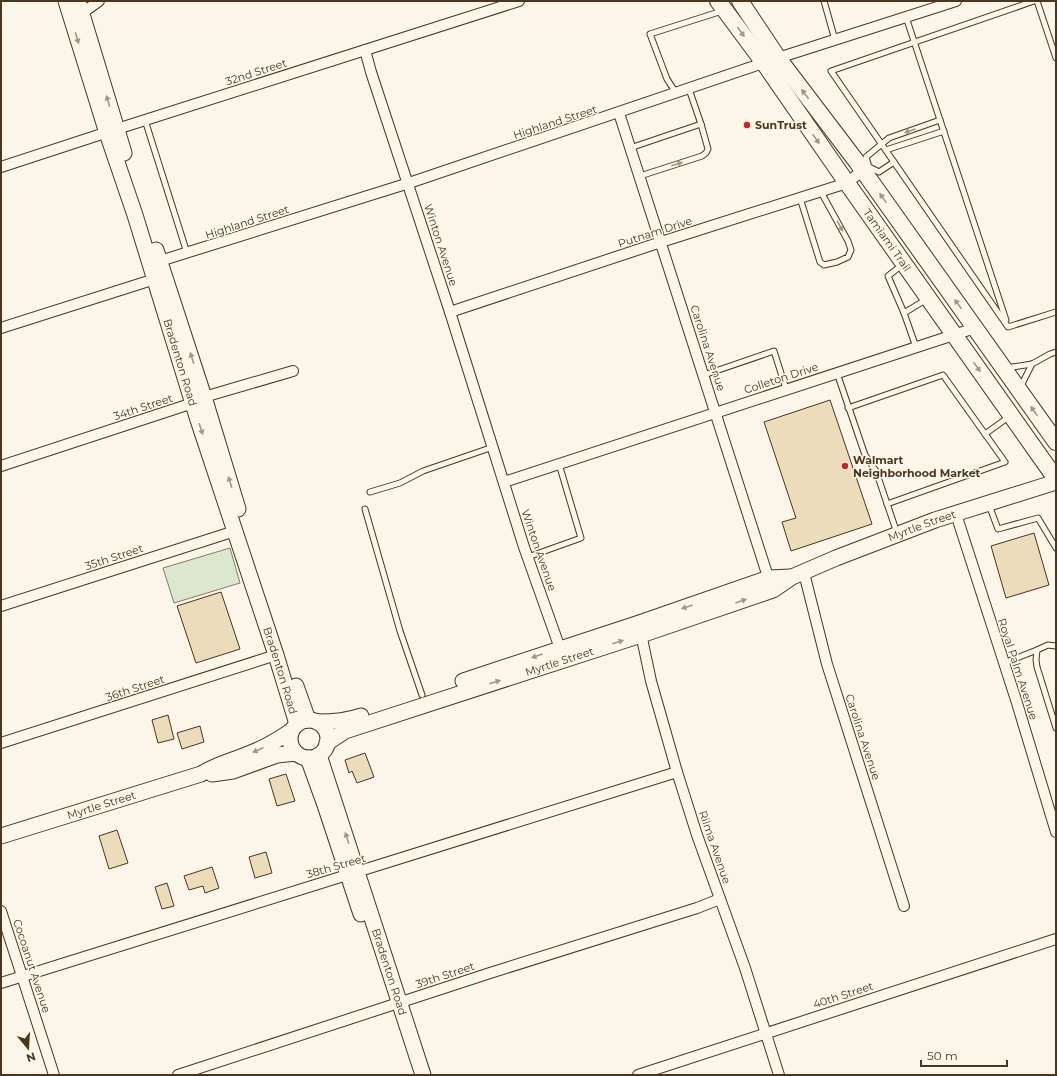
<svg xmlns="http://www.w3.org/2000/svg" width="1057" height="1076" font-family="Montserrat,sans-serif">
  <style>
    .green { fill: #dce7d0; stroke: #887966 }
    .building { fill: #ecdcbc; stroke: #4a3520 }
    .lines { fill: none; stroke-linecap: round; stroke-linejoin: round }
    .lane-casing { stroke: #4a3520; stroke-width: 7 }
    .street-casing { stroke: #4a3520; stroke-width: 12 }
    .secondary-casing { stroke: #4a3520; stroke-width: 17 }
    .primary-casing { stroke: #4a3520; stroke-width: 18 }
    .lane { stroke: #fbf6e9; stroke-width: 5 }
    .street { stroke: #fbf6e9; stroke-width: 10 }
    .secondary { stroke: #fbf6e9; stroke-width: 15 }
    .primary { stroke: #fbf6e9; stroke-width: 16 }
    .oneway { fill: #a29684 }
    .poi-dot { fill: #c62828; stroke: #fbf6e9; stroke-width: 1.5 }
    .labels { text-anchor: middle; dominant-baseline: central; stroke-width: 3; stroke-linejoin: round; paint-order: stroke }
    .street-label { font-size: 11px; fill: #4a3520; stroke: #fbf6e9 }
    .poi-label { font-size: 11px; font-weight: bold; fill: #4a3520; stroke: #fbf6e9; text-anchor: start }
  </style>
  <rect width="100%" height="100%" fill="#fbf6e9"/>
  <polygon class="green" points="230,548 240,583 174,603 163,568"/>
  <g class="building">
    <polygon points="830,400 872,524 791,551 782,522 796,518 764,422"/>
    <polygon points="1034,533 1049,585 1006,598 991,546"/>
    <polygon points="221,592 240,649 196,663 177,606"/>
    <polygon points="168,715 174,739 158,743 152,720"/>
    <polygon points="200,726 204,742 182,749 177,733"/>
    <polygon points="365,753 374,777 357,783 352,771 349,773 345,760"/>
    <polygon points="286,774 295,801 277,806 269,779"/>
    <polygon points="117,830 128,863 109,869 99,836"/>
    <polygon points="266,852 272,873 255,878 249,857"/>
    <polygon points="212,867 219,888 205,893 203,886 189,890 184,876"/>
    <polygon points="167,883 174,906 162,909 155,887"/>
  </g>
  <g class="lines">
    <g class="lane-casing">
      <g id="lane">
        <polyline points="824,1 835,40"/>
        <polyline points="1034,1 831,71 1008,327 1056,312"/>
        <polyline points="1037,1 1056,58"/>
        <polyline points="906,17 1006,320"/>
        <polyline points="689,89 701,124"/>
        <polyline points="676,93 667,79 650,34 722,11"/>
        <polyline points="145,120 187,253"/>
        <polyline points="630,148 701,124 708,149 706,153 702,156 640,176"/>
        <polyline points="886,150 944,131"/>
        <polyline points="894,162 879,172 869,167 866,157 889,138 940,120"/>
        <polyline points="800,198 820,262 824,265 837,262 848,257 851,250 848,241 821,192"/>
        <polyline points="902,265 888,276 904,313 927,299"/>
        <polyline points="904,313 916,347"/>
        <polyline points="1006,368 1032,364 1050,354 1056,352"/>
        <polyline points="837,373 865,455 876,471 897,533"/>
        <polyline points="704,375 774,351 786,389"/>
        <polyline points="1020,388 1032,364"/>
        <polyline points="848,408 943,375 1005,462 887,504"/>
        <polyline points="985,434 1010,416"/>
        <polyline points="370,492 400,483 423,471 493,447"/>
        <polyline points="989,505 998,529 1038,518 1056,548"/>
        <polyline points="365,509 400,631 422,695"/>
        <polyline points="528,557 581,538 559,464"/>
        <polyline points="1056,646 1048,645 1037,650 1036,660 1037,667 1056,728"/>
        <polyline points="1004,663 1037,650"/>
      </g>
    </g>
    <g class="street-casing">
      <g id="street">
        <polyline points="78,16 99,1"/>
        <polyline points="365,50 371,72 450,312 524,547 562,654"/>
        <polyline points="619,113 770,583"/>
        <polyline points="1,167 117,129 519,1"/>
        <polyline points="160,261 409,183 778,58 956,1"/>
        <polyline points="450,312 661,242 847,183 863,170"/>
        <polyline points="1,328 155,279"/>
        <polyline points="1,466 193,403 204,397 293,371"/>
        <polyline points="504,482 975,328"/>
        <polyline points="956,514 1017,703 1056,832"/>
        <polyline points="804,573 827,664 904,906"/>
        <polyline points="1,606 235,531"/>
        <polyline points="640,629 651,681 677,772 697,835 745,968 779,1075"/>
        <polyline points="1,743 276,655"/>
        <polyline points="1,911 54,1075"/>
        <polyline points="1,983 677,772"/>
        <polyline points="178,1075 490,973 697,908 720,899"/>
        <polyline points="638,1075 1056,939"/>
      </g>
    </g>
    <g class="secondary-casing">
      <g id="secondary">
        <path id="s1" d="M66,1l41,132 28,82 63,205 78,235 21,69"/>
        <polyline points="78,1 124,153"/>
        <polyline points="156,250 204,397 238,509"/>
        <polyline points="463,681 639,623 769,578 791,577"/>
        <polyline points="296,686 308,720"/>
        <circle cx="309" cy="739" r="19"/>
        <path d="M317,722c15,0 30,-1 44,-6"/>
        <path id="s2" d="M327,743l18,-12 296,-96 132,-45 19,-13 44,-19 99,-38 121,-38"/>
        <path id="s3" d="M319,755l104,320"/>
        <polyline points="308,758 325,805 361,914"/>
        <polyline points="212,774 233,771 277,755 296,753"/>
        <path id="s4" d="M1,836l200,-62c16,-10 34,-14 52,-22 14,-5 26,-13 38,-21"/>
      </g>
    </g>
    <g class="primary-casing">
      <g id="primary">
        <path id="s5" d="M718,1l46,62 83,120 209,296"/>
        <polyline points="740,1 778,58 857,162 1056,442"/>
      </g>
    </g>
    <use href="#lane" class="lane"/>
    <use href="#street" class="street"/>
    <use href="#secondary" class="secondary"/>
    <use href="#primary" class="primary"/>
  </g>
  <defs><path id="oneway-solid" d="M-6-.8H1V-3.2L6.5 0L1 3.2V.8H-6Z"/></defs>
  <g class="oneway">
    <use href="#oneway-solid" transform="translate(741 32) rotate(54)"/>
    <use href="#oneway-solid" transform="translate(77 38) rotate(73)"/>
    <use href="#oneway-solid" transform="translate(805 94) rotate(-127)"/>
    <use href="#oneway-solid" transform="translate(108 101) rotate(-107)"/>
    <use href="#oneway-solid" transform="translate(910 131) rotate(161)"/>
    <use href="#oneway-solid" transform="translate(816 139) rotate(55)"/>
    <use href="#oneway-solid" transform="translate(677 164) rotate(-18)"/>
    <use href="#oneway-solid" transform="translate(883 198) rotate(-125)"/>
    <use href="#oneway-solid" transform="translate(840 226) rotate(61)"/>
    <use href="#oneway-solid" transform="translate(958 304) rotate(-125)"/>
    <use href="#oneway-solid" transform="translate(192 358) rotate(-108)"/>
    <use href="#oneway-solid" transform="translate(977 367) rotate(55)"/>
    <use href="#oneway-solid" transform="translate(1034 411) rotate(-125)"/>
    <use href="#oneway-solid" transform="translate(201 429) rotate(72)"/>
    <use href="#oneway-solid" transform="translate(230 482) rotate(-107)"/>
    <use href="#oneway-solid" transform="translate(741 601) rotate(-19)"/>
    <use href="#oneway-solid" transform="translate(687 607) rotate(161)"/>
    <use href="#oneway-solid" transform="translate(618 642) rotate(-18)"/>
    <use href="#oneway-solid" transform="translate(537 656) rotate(161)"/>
    <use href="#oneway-solid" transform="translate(495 682) rotate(-18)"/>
    <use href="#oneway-solid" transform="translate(258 750) rotate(155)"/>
    <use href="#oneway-solid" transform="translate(347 838) rotate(-108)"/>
  </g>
  <g class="poi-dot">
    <circle cx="747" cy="125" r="4"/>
    <circle cx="845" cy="466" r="4"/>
  </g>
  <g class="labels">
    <g class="street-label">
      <text transform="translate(256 72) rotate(-18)">32nd Street</text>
      <text transform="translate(555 122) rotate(-18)">Highland Street</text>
      <text transform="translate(247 222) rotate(-18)">Highland Street</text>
      <text transform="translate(655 232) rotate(-18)">Putnam Drive</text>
      <text stroke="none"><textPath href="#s5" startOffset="293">Tamiami Trail</textPath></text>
      <text transform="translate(441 245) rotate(72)">Winton Avenue</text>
      <text transform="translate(708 348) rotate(72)">Carolina Avenue</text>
      <text stroke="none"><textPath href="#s1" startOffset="379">Bradenton Road</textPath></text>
      <text transform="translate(781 378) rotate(-18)">Colleton Drive</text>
      <text transform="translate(143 407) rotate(-18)">34th Street</text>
      <text stroke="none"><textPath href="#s2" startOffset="635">Myrtle Street</textPath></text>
      <text transform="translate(539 550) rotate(71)">Winton Avenue</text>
      <text transform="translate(114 557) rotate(-18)">35th Street</text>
      <text stroke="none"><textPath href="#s2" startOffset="247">Myrtle Street</textPath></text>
      <text transform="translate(1018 669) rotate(72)">Royal Palm Avenue</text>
      <text stroke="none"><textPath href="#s1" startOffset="703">Bradenton Road</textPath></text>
      <text transform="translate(135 688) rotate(-18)">36th Street</text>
      <text transform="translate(863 737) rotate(72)">Carolina Avenue</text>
      <text stroke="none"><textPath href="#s4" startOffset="105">Myrtle Street</textPath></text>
      <text transform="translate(715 847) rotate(71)">Rilma Avenue</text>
      <text transform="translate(336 866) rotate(-16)">38th Street</text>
      <text transform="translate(32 966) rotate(72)">Cocoanut Avenue</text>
      <text stroke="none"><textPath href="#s3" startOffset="228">Bradenton Road</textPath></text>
      <text transform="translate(445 975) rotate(-18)">39th Street</text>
      <text transform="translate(843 995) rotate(-18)">40th Street</text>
    </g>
    <g class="poi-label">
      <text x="755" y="125">SunTrust</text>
      <text x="853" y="460">Walmart<tspan x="853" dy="13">Neighborhood Market</tspan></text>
    </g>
  </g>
  <rect width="1057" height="1076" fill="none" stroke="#4a3520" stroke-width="4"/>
  <g transform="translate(28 1048) rotate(162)" stroke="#fbf6e9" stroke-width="3" paint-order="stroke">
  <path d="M0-3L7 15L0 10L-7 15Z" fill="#4a3520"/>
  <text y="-6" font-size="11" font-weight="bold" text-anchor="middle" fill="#4a3520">N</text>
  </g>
  <path d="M921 1060v6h86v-6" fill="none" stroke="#4a3520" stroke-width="2"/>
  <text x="927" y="1060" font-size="12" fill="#4a3520" stroke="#fbf6e9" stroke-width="3" paint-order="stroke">50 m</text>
</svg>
